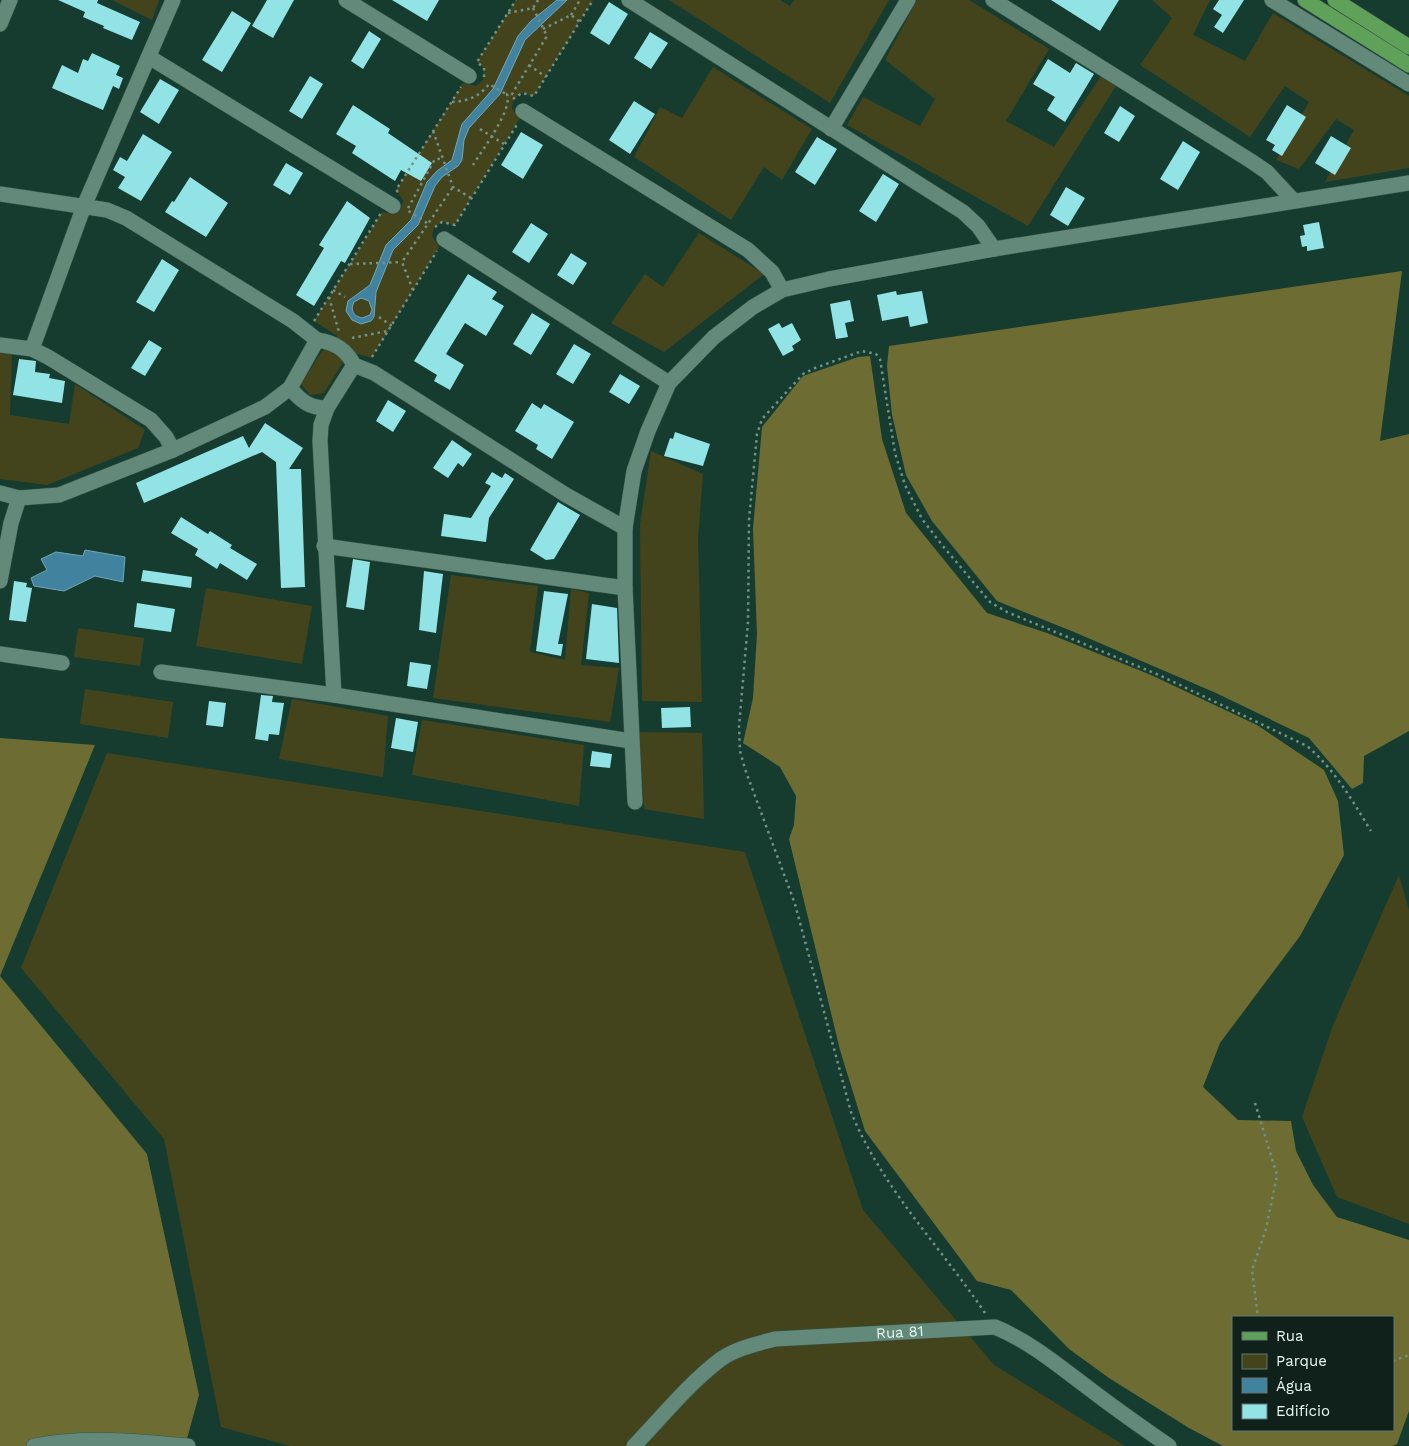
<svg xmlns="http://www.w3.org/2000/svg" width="1409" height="1446" font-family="'Work Sans',sans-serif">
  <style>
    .green { fill: #44441c }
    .forest { fill: #6d6d33; fill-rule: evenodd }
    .water { fill: #41839f; stroke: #72a7b8; fill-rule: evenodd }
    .building { fill: #91e3e6 }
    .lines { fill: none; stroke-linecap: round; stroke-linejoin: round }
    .street-casing { stroke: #3a564d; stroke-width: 16 }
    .primary-casing { stroke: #3a564d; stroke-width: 16 }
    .path { stroke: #739187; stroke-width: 2.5; stroke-dasharray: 2.5 4; stroke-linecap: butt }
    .street { stroke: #62897a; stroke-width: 15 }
    .primary { stroke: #60a15a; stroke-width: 15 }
    .labels { text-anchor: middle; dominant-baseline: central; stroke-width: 5; stroke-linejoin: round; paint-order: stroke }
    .street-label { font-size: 15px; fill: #e5faf2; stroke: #10201a }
  </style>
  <rect width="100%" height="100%" fill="#163c30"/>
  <g class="green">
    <polygon points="112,0 159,0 152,20"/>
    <polygon points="516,0 593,0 534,96 522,93 513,100 512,109 520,118 455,225 442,222 434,227 432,236 439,247 372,358 344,350 336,335 314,321 382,212 395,214 401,209 403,200 396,190 463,83 476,86 483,80 484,68 477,62"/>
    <polygon points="669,0 780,0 790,6 794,0 889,0 830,103"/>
    <polygon points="917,0 969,0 1049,49 1006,121 1054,147 1101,76 1116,86 1028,226 847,125 863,97 920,126 935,99 885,60"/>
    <polygon points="1152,0 1210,0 1193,35 1245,61 1273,13 1409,96 1409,168 1325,182 1354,130 1336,119 1299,169 1276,160 1309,102 1285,86 1250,137 1140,65 1172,18"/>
    <polygon points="713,67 812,129 782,180 764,167 731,220 634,157 660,107 682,118"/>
    <polygon points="699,233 764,274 664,352 611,323 645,274 663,287"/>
    <polygon points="330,349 342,358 343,362 324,393 310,395 301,384 322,351"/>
    <polygon points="0,353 12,354 10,415 69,424 75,384 145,430 138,448 47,485 0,479"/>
    <polygon points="651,451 703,474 698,539 702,702 642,701 640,524"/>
    <polygon points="451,575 538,586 530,652 565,660 571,589 589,593 581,665 619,668 610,722 433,698"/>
    <polygon points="206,588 312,606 302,664 196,646"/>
    <polygon points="78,628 144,638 140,666 74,657"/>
    <polygon points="85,689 173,702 168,738 80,724"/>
    <polygon points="292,699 388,716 383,777 279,759"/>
    <polygon points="422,720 584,745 579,806 412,775"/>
    <polygon points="639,732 702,733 704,819 644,809"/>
    <polygon points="107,753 745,852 863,1210 994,1365 1125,1446 290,1446 221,1427 164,1139 21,968"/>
    <polygon points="1399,875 1409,910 1409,1224 1337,1197 1302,1117 1333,1025"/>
  </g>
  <g class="forest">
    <polygon points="1402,271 1380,441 1409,434 1409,731 1364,756 1363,783 1352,789 1309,738 1216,693 1074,632 997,601 932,521 906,475 892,415 887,366 889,346"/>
    <path d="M870,356l12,83 24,74 81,100 60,20 104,42 106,50 67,45 14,31 6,54 -44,81 -80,107 -17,44 35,33 53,1 5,30 17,34 24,32 72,23v171l-12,33 -5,2h-169l-34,-18 -80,-50 -40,-29 -58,-59 -34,-9 -112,-150 -25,-81 -51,-211 5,-14 2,-29 -16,-29 -37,-24 10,-45 4,-64 -4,-105 9,-102 41,-51 55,-19zM1233,1317h160v113h-160z"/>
    <polygon points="0,738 95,745 0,976 147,1154 199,1395 185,1446 0,1446"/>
  </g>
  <g class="water">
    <path d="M557,0h10l-42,40 -25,54 -31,34 -5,12 -2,20 -4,6 -16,11 -7,9 -17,39 -25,25 -17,42 -2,25 -3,4 -10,3 -9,-4 -6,-9 2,-10 22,-16 16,-40 25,-25 16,-38 10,-11 15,-11 10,-36 31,-35 25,-53 13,-15zM361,298l8,3 3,9 -2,5 -8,3c-9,-2 -12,-8 -8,-16z"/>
    <polygon points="85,550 125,557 123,582 95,576 64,591 34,586 31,578 47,570 41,559 56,552 83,556"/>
  </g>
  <g class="building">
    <polygon points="58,0 98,0 97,3 140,22 132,40 103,28 104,26 83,17 85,12"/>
    <polygon points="267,0 294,0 273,38 252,26"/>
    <polygon points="392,0 439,0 427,21"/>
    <polygon points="1051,0 1119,0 1100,31"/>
    <polygon points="1219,0 1244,0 1223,33 1214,27 1222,15 1213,9"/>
    <polygon points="609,2 628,14 609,45 590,33"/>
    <polygon points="232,11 251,23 222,72 202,60"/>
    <polygon points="369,31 381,39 363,69 351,61"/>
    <polygon points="650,32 668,43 651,69 634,58"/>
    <polygon points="92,53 120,66 116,75 123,78 119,89 113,86 103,110 52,88 62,65 78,73 83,59 88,61"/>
    <polygon points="1048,59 1070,73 1076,63 1094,74 1065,122 1047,110 1055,97 1033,84"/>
    <polygon points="310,76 323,84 302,119 289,111"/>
    <polygon points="160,79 179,90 159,124 140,112"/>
    <polygon points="634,101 655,114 630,154 609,140"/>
    <polygon points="353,105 390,129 388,133 432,163 421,181 401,170 395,181 352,153 356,146 336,134"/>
    <polygon points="1287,105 1306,117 1282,156 1272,150 1275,145 1266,140"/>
    <polygon points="1120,106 1135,116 1119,142 1104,133"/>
    <polygon points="521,132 543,145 523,179 501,165"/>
    <polygon points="143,134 172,152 141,201 118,188 125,177 113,170 120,157 127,161"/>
    <polygon points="1331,136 1351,148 1335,175 1315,163"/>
    <polygon points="817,137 837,149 815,185 795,172"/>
    <polygon points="1183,141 1200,152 1178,190 1160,179"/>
    <polygon points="286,163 303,173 290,195 273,185"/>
    <polygon points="883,174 899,184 876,222 859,211"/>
    <polygon points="190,177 228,203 206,237 165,212 172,201 174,202"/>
    <polygon points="1066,187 1085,198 1068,226 1050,215"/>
    <polygon points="347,201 370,218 345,263 341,261 314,306 296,295 324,248 319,245"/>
    <polygon points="1319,222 1324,248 1307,251 1307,246 1302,247 1300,236 1305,235 1303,225"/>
    <polygon points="531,223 548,234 529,263 512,252"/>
    <polygon points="571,253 587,263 573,285 557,275"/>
    <polygon points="162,259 179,270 154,312 136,302"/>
    <polygon points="468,274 497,292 492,299 504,306 486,336 465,323 446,354 464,365 450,390 434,381 437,375 414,361"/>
    <polygon points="896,291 897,295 922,291 928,323 910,327 908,316 882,321 877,295"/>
    <polygon points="850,300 854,321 845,323 848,337 836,339 830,304"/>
    <polygon points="532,313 550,324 531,355 513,344"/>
    <polygon points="779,323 782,328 792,323 801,340 792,346 794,350 783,356 768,329"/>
    <polygon points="149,340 162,348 145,376 131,368"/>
    <polygon points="574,344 591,354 573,384 556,374"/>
    <polygon points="19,359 36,361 35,372 50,374 49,378 65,381 62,403 13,395"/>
    <polygon points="620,374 640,386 629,404 609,392"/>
    <polygon points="388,400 406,411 393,432 376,421"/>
    <polygon points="532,403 541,409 544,404 574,422 552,459 536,449 538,445 515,431"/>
    <polygon points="265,423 303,448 289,469 301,469 305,587 281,588 276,462 262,452 144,503 136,483 243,436 249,448"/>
    <polygon points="675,432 710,444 703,466 664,456 670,438 673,439"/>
    <polygon points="452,440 472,454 463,467 458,463 448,478 433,468"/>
    <polygon points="492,472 502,478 505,473 514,479 489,518 486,542 441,536 444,514 471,518 491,486 485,483"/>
    <polygon points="558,502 580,515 554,559 546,560 530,550"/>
    <polygon points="181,517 208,534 210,531 232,545 230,548 257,564 247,580 220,563 217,569 195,555 198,549 171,533"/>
    <polygon points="353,559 370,562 364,610 346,607"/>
    <polygon points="143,570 192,577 191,588 141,581"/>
    <polygon points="424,571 443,574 436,633 419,630"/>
    <polygon points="14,581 27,583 26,587 32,588 26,622 9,620"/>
    <polygon points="544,591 568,594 558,644 563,644 561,656 536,651"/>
    <polygon points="137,603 175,609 171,632 134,627"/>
    <polygon points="592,604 617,608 619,663 586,659"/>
    <polygon points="410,662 431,665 427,689 407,686"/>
    <polygon points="261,695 273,696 272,702 284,703 279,735 269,734 268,741 255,739"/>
    <polygon points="209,701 226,703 223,727 206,725"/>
    <polygon points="690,707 691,727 662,728 661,708"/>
    <polygon points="396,718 418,722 413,752 391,748"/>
    <polygon points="592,751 612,754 610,768 590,766"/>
  </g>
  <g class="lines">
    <g class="street-casing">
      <g id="street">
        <polyline points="346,0 469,76"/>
        <polyline points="629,0 963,212 978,226 994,249"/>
        <polyline points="993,0 1251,161 1267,172 1294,201"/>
        <polyline points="1272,0 1409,84"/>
        <polyline points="0,24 10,0"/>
        <polyline points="149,57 393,206"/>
        <polyline points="523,111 748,250 772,272 782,290"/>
        <polyline points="831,129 908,0"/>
        <polyline points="0,194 107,210 126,218 293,321 317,340"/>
        <polyline points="444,239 669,383"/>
        <polyline points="0,345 32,349 48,357 151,420 166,437 173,450"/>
        <polyline points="32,349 84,206 173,0"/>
        <path d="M290,388c11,13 19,20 37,20l27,-43"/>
        <polyline points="327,408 321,425 320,441 334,695"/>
        <polyline points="0,493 19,498"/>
        <polyline points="324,546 625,588"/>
        <path d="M0,581l11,-58 8,-25 40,-3 114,-45 92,-43 25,-19 27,-48c17,2 29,9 37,25l20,8 192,122 59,33"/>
        <polyline points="0,654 62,663"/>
        <polyline points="161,672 334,695 631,741"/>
        <polyline points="635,802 625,588 625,528 634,471 648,431 669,383 714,337 753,307 782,290 829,279 994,249 1409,183"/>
        <path d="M34,1446c51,-10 103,-5 154,0"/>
        <path id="s1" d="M634,1446c28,-29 55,-63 87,-87 16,-11 36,-15 54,-20l220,-12c36,15 65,40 96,63 26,20 52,38 78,56"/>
      </g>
    </g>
    <g class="primary-casing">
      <g id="primary">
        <polyline points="1305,0 1409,65"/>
        <polyline points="1335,0 1409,47"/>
      </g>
    </g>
    <g class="path">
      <polyline points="508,13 533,8 538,0"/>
      <polyline points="571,15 580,0"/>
      <polyline points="543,29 571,15 580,22"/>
      <polyline points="529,65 546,77"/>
      <polyline points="484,77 484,68 477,62 516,0"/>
      <polyline points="513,99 522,93 534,96 593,0"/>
      <path d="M452,102c16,-1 27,-5 37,-18l17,10"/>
      <polyline points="480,129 504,144"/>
      <polyline points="433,131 453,187 471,198"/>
      <path d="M473,165c9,-15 40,-55 34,-71h5l35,-58 -14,-28"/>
      <polyline points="398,192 396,190 461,87"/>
      <polyline points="427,223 407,210 435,159 443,159"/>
      <polyline points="435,227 442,222 455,225 518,123"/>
      <polyline points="350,264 402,262"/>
      <polyline points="333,290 345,297"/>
      <polyline points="413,290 402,262 453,187"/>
      <polyline points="329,297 339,332"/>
      <polyline points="379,317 392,326"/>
      <polyline points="314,321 381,213"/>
      <polyline points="352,338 388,331"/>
      <polyline points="372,357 437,251"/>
      <polyline points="1255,1103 1277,1175 1266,1229 1252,1270 1258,1317"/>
      <path d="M985,1313c-45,-67 -103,-125 -134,-201l-56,-208 -50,-135 -5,-18 -1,-24 9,-105 1,-102 8,-86 5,-15 41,-45 12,-6 47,-17 14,3 4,5 15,94 10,32 17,34 20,26 48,57 17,10 152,63 148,71c28,24 45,54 64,85"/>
      <polyline points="1393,1361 1409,1355"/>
    </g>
    <use href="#street" class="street"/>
    <use href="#primary" class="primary"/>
  </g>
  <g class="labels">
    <g class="street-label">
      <text stroke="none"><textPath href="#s1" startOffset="306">Rua 81</textPath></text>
    </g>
  </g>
  <rect x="1232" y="1316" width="162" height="115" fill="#10201a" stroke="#657770"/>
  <rect x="1242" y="1332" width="25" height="8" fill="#60a15a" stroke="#657770"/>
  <text x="1276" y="1341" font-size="15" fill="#e5faf2">Rua</text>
  <rect x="1242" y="1354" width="25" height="15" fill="#44441c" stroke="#657770"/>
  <text x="1276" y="1366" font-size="15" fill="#e5faf2">Parque</text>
  <rect x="1242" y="1378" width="25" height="15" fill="#41839f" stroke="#657770"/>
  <text x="1276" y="1391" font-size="15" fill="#e5faf2">Água</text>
  <rect x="1242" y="1404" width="25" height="15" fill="#91e3e6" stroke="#657770"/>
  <text x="1276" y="1416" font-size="15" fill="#e5faf2">Edifício</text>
</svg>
